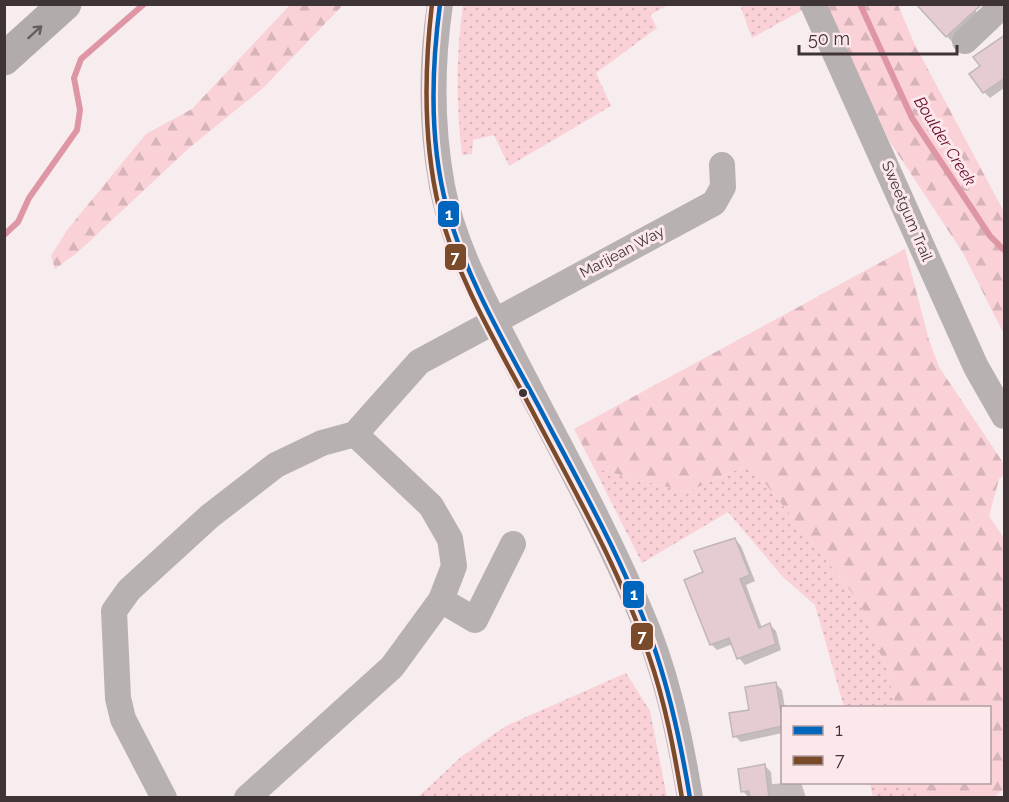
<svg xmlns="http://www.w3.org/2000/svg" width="1009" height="802" font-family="Raleway,sans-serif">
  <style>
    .grass { fill: url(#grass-dots) }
    .forest { fill: url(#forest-firs) }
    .shadow { fill: #0003 }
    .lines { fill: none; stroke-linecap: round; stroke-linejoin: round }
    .stream { stroke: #de96a4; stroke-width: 6 }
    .building { fill: #e5ccd0; stroke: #c0b6b8; stroke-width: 1.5 }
    .minor { stroke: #b7b1b2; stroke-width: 26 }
    .major { stroke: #b1abab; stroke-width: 33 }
    .bus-1-casing { stroke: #fce7ea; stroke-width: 9 }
    .bus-2-casing { stroke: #fce7ea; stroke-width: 9 }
    .bus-1 { stroke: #0065bd; stroke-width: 4.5 }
    .bus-2 { stroke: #7a4b2a; stroke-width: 4.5 }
    .oneway { stroke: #665e5e }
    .bus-dot { fill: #3e3435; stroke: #fce7ea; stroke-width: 2 }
    .labels { text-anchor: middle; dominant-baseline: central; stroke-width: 6; stroke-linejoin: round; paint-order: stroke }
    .street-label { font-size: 15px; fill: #3e3435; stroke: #fce7ea }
    .water-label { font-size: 16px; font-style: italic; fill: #66092a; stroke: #fce7ea }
    .line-badge { stroke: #fce7ea; stroke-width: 2 }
    .badge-label { font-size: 16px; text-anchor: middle; font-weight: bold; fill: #fff }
  </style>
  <defs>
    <pattern id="grass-dots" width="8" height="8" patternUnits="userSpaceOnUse" patternTransform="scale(1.5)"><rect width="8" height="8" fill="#f9d1d7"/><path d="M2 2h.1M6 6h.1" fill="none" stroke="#d6b4b9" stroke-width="1.8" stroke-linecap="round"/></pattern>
    <pattern id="forest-firs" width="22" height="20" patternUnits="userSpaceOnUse" patternTransform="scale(1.5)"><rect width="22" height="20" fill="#f9d1d7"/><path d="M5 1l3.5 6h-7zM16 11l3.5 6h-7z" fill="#d6b4b9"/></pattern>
  </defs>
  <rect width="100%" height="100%" fill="#f7ecee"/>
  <g class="grass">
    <path d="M463,5v-1l205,1 -18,10 7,13 -61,45 15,33 -102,60 -15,-31 -21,5 -1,14 -10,1c-6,-51 -6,-99 1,-150z"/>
    <polygon points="740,5 805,5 806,8 752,38"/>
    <polygon points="750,464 860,603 888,673 896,707 844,707 815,605 783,577 728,512 642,563 594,468 687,492"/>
    <polygon points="626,673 650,711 667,797 418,797 461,757 506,726"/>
    <polygon points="870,783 914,783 916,790 926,797 873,797"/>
  </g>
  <g class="forest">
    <polygon points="290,5 343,5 263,88 189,148 78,252 55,269 51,256 67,230 146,134 192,109"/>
    <polygon points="824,5 898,5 914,43 1004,212 1004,334 963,253 890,142"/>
    <polygon points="905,249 929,340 939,367 1004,464 1004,475 999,479 989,516 1004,538 1004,789 994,797 926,797 916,790 914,783 990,782 990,708 896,707 888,673 860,603 750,464 687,492 594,468 574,429"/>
  </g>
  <g class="shadow">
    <polygon points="918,4 972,7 981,17 953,43"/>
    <polygon points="1004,37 1004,88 990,98 984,92 982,67"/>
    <polygon points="735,539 741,546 755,581 746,585 762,628 770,625 776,631 781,650 745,665 739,658 733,644 717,650 711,644 705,573"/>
    <polygon points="776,684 782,690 785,708 782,708 782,733 741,742 735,736 751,711"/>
    <polygon points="765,766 771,772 772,784 801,782 806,798 749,798 743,791"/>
  </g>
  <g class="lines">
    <g class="stream">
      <polyline points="860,4 912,118 990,236 1004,250"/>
      <polyline points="4,235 18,222 29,198 77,130 80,110 74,78 81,59 144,4"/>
    </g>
  </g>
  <g class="building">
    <polygon points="916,4 982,4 946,37"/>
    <polygon points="1005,35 1005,78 983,93 969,74 980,66 973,57"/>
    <polygon points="735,538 750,575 740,579 759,628 770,623 776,644 737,659 729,638 710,645 684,580 703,572 694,551"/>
    <polygon points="776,682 783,726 733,737 729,713 749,710 745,687"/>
    <polygon points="765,764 769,798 750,798 749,791 741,792 738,769"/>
  </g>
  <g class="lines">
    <g class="minor">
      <path d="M440,4c-9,61 -9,122 2,182 11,58 40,111 67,163 44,86 92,171 130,260 27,61 40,123 51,189"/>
      <polyline points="813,4 976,367 1004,416"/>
      <polyline points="965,41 1004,4"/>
      <polyline points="441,600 475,620 513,544"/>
      <polyline points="164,798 123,719 118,698 114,611 129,590 210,516 276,465 322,443 355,434 419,362 714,203 723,187 722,165"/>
      <polyline points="247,798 392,667 441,600 454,566 450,539 431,506 355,434"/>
    </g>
    <polyline class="major" points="4,59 65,4"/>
    <g class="bus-1-casing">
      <path id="bus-1" d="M440,4c-9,68 -11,138 7,204 20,75 64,145 100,214 40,75 83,152 110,234 15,46 25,94 33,142"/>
    </g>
    <g class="bus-2-casing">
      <path id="bus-2" d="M432,4c-8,68 -9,137 7,204 19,74 62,143 97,210 41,77 85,155 113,238 16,46 25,94 33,142"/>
    </g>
    <use href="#bus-1" class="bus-1"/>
    <use href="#bus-2" class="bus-2"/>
  </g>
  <defs><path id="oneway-shaft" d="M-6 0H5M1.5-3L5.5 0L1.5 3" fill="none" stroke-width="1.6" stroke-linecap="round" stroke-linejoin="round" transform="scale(1.5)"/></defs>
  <use class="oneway" href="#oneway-shaft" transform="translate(35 32) rotate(-42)"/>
  <circle class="bus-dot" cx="523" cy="393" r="5"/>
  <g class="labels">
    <g class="street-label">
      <text transform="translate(907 211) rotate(67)">Sweetgum Trail</text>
      <text transform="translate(622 252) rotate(-28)">Marijean Way</text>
    </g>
    <g class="water-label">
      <text transform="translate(945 141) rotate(58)">Boulder Creek</text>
    </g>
  </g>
  <g class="line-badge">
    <rect x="437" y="200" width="23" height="28" rx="6" fill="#0065bd"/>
    <rect x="444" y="243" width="23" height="28" rx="6" fill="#7a4b2a"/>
    <rect x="622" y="580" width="23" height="29" rx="6" fill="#0065bd"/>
    <rect x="630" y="622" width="24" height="29" rx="6" fill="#7a4b2a"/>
  </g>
  <g class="badge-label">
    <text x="449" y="220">1</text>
    <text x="455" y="263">7</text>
    <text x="634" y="600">1</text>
    <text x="642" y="642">7</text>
  </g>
  <rect width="1009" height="802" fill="none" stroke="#3e3435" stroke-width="12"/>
  <rect x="781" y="706" width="210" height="78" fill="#fce7ea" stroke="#b09fa2" stroke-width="1.5"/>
  <rect x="793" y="726" width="30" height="9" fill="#0065bd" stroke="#b09fa2" stroke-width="1.5"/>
  <text x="835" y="736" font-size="18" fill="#3e3435">1</text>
  <rect x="793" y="756" width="30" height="9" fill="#7a4b2a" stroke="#b09fa2" stroke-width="1.5"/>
  <text x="835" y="766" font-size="18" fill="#3e3435">7</text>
  <path d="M799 45v9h158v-9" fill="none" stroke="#3e3435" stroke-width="3"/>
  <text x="808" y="45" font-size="18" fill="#3e3435" stroke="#fce7ea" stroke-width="4.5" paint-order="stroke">50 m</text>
</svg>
